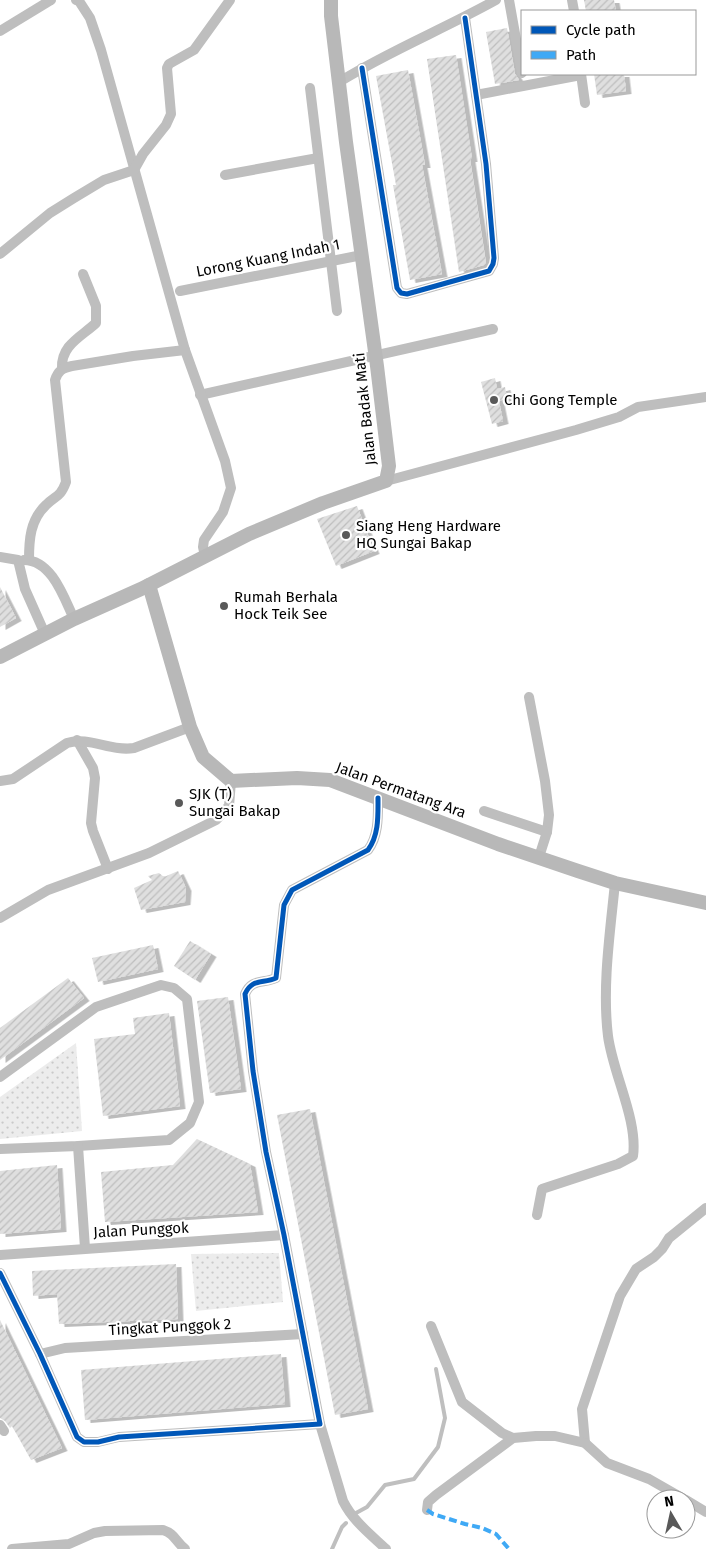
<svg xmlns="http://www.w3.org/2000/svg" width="706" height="1549" font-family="'Fira Sans',sans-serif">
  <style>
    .green { fill: url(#green-dots) }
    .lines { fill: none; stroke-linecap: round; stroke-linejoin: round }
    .stream { stroke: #bfbfbf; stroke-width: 4 }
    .building { fill: url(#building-hatch); filter: url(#shadow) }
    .street { stroke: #bebebe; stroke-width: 10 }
    .secondary { stroke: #b8b8b8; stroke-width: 14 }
    .quiet { stroke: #3fa9f5; stroke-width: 4; stroke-dasharray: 8 4; stroke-linecap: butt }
    .cycleway-casing { stroke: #fff; stroke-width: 8 }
    .cycleway { stroke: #0057b8; stroke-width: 5 }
    .poi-dot { fill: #595959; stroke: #fff; stroke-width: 2 }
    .labels { text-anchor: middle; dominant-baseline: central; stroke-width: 4.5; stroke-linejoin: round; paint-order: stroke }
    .street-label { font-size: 15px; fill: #000; stroke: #fff }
    .poi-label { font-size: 15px; fill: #000; stroke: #fff; text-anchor: start }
  </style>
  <defs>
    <pattern id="green-dots" width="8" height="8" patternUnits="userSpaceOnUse" patternTransform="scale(1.25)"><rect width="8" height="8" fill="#ececec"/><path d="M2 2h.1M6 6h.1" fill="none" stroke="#c9c9c9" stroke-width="1.8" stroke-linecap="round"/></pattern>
    <pattern id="building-hatch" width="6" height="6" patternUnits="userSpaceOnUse" patternTransform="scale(1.25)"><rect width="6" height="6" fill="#dfdfdf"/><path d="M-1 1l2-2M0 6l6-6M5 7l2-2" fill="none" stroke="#bebebe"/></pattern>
    <filter id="shadow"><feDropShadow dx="5.5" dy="3" stdDeviation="0" flood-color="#0004"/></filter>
  </defs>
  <rect width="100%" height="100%" fill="#fff"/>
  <g class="green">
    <polygon points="76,1043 82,1131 0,1139 0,1097"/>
    <polygon points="279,1253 283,1302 196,1311 191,1254"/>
  </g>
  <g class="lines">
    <g class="stream">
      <polyline points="356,1513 367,1507 385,1485 414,1479 438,1447 445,1418 436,1369"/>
      <polyline points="332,1549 342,1527 346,1523"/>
    </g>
  </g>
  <g class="building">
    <polygon points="584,0 614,0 616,11 586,11"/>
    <polygon points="507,28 515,74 519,80 495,84 486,32"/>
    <polygon points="456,55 472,159 470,159 486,263 484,265 459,272 427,59"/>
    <polygon points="408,70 425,165 422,165 442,274 410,280 393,185 396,185 376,76"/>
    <polygon points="594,74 624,74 626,91 597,95"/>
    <polygon points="495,378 497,389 505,387 507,398 499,401 503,421 492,424 481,382"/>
    <polygon points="357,506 374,551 336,566 317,519"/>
    <polygon points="0,587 16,618 0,627"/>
    <polygon points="178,871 186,888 185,902 141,910 134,888 152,880 148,876 159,873 164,877"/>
    <polygon points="190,941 211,954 195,980 174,966"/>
    <polygon points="153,945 158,969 98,982 92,958"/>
    <polygon points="68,978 84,998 0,1060 0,1028"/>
    <polygon points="228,997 241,1089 210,1093 197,1001"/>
    <polygon points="169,1013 180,1106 103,1116 94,1039 135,1034 133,1018"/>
    <polygon points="310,1109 368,1409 335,1415 277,1115"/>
    <polygon points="197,1139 250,1164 258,1212 105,1222 101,1172 173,1165"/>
    <polygon points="57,1165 61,1229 0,1234 0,1171"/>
    <polygon points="176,1264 178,1319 59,1324 57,1294 33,1296 32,1271"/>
    <polygon points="0,1320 62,1448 31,1460 12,1426 10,1428 5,1421 0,1418"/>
    <polygon points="281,1354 285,1404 85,1420 81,1370"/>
  </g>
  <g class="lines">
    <g class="street">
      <polyline points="76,0 79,1 90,18 101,50 185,350"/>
      <polyline points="509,0 522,73"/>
      <polyline points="572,0 574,11"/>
      <polyline points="0,31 51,0"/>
      <polyline points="362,68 397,288 401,293 407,294 489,271 493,264 494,258 486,164 465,18"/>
      <polyline points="581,74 585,103"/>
      <path d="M339,82c50,-31 105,-53 157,-82"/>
      <polyline points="310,88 337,311"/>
      <polyline points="476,95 581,75"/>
      <polyline points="225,175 318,158"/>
      <polyline points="0,254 50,213 74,198 104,180 134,170 143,154 166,125 171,114 167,68 169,64 194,50 230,0"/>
      <polyline points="180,291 362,255"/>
      <path d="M62,368c-1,-23 19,-31 34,-45v-17l-13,-32"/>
      <polyline points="200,395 493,329"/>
      <polyline points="386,481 576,430 619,417 638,407 706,397"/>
      <polyline points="0,557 18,560 25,589 45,634"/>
      <path d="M24,560c28,0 40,38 50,59"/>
      <path d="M29,560c0,-20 1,-40 17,-55 10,-10 14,-7 20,-23l-11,-102c3,-9 7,-12 17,-14l61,-10 52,-6 40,111 6,27 -8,24 -19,28 -1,7 2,9"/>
      <polyline points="529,697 545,781 549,815 547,832 539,857"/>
      <polyline points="77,740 93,768 95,778 91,823 93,831 108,869"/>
      <path d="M0,781l13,-2 54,-36c22,-7 44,9 67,5l56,-21"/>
      <polyline points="484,811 547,832"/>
      <polyline points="0,918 48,890 149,853 216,820 229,806 231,781"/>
      <polyline points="0,1077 96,1007 161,985 174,988 187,999 199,1102 190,1123 169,1140 78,1146 0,1149"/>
      <polyline points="78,1146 85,1248"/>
      <path d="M537,1215l5,-26 76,-25 15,-8c5,-36 -20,-82 -25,-120 -6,-49 2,-103 7,-153"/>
      <polyline points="0,1255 284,1235"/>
      <path d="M0,1273l40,81 37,83 7,5h14l21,-5 201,-13 -36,-189 -18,-83 -13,-81 -8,-77c7,-16 18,-10 31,-16l8,-73 8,-15 76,-40c11,-15 10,-34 10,-52"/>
      <polyline points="431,1326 462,1402 502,1433 513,1438"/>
      <polyline points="40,1354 65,1348 303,1334"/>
      <path d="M320,1424l23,77c10,20 27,33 43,48"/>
      <polyline points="0,1425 4,1431"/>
      <polyline points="585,1443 582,1409 620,1296 636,1269 654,1257 662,1249 669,1238 706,1208"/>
      <polyline points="686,1500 706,1512"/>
      <polyline points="427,1510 428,1502 436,1495 513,1438 536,1436 555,1436 585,1443 607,1463 649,1479 684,1499"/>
      <path d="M12,1549l57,-5 25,-11 11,-2 58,-1c12,4 12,11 22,19"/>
    </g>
    <g class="secondary">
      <polyline points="149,585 190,727 203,757 231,781 297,778 330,780 498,844 578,871 615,883 706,903"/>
      <polyline points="0,657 74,619 141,589 249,534 323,503 386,481 389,466 377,366 346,142 331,16 331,0"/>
    </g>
    <polyline class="quiet" points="427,1510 433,1514 465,1524 482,1528 496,1534 509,1549"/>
    <g class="cycleway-casing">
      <g id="cycleway">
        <polyline points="362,68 397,288 401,293 407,294 489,271 493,264 494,258 486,164 465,18"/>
        <path d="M0,1273l40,81 37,83 7,5h14l21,-5 201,-13 -36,-189 -18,-83 -13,-81 -8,-77c7,-16 18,-10 31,-16l8,-73 8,-15 76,-40c11,-15 10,-34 10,-52"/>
      </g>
    </g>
    <use href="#cycleway" class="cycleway"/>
  </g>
  <g class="poi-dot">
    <circle cx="494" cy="400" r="5"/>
    <circle cx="346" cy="535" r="5"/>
    <circle cx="224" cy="606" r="5"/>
    <circle cx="179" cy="803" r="5"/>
  </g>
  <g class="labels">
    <g class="street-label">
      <text transform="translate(268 258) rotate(-11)">Lorong Kuang Indah 1</text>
      <text transform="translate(365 409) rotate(-96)">Jalan Badak Mati</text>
      <text transform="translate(401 790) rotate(20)">Jalan Permatang Ara</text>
      <text transform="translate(141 1230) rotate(-3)">Jalan Punggok</text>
      <text transform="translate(170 1327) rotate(-3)">Tingkat Punggok 2</text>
    </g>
    <g class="poi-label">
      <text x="504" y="400">Chi Gong Temple</text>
      <text x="356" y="526">Siang Heng Hardware<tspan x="356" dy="17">HQ Sungai Bakap</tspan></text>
      <text x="234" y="597">Rumah Berhala<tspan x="234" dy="17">Hock Teik See</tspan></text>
      <text x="189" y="794">SJK (T)<tspan x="189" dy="17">Sungai Bakap</tspan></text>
    </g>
  </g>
  <rect x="521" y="10" width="175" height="65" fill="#ffffff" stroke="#999999"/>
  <rect x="531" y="26" width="25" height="8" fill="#0057b8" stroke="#999999"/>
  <text x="566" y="35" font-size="15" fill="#000000">Cycle path</text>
  <rect x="531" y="51" width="25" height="8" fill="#3fa9f5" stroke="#999999"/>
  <text x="566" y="60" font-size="15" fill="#000000">Path</text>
  <g transform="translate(671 1514) rotate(351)"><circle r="24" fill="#ffffff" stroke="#999999"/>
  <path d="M0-4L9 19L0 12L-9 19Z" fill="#595959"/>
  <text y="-8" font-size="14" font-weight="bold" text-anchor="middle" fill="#000000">N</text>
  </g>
</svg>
